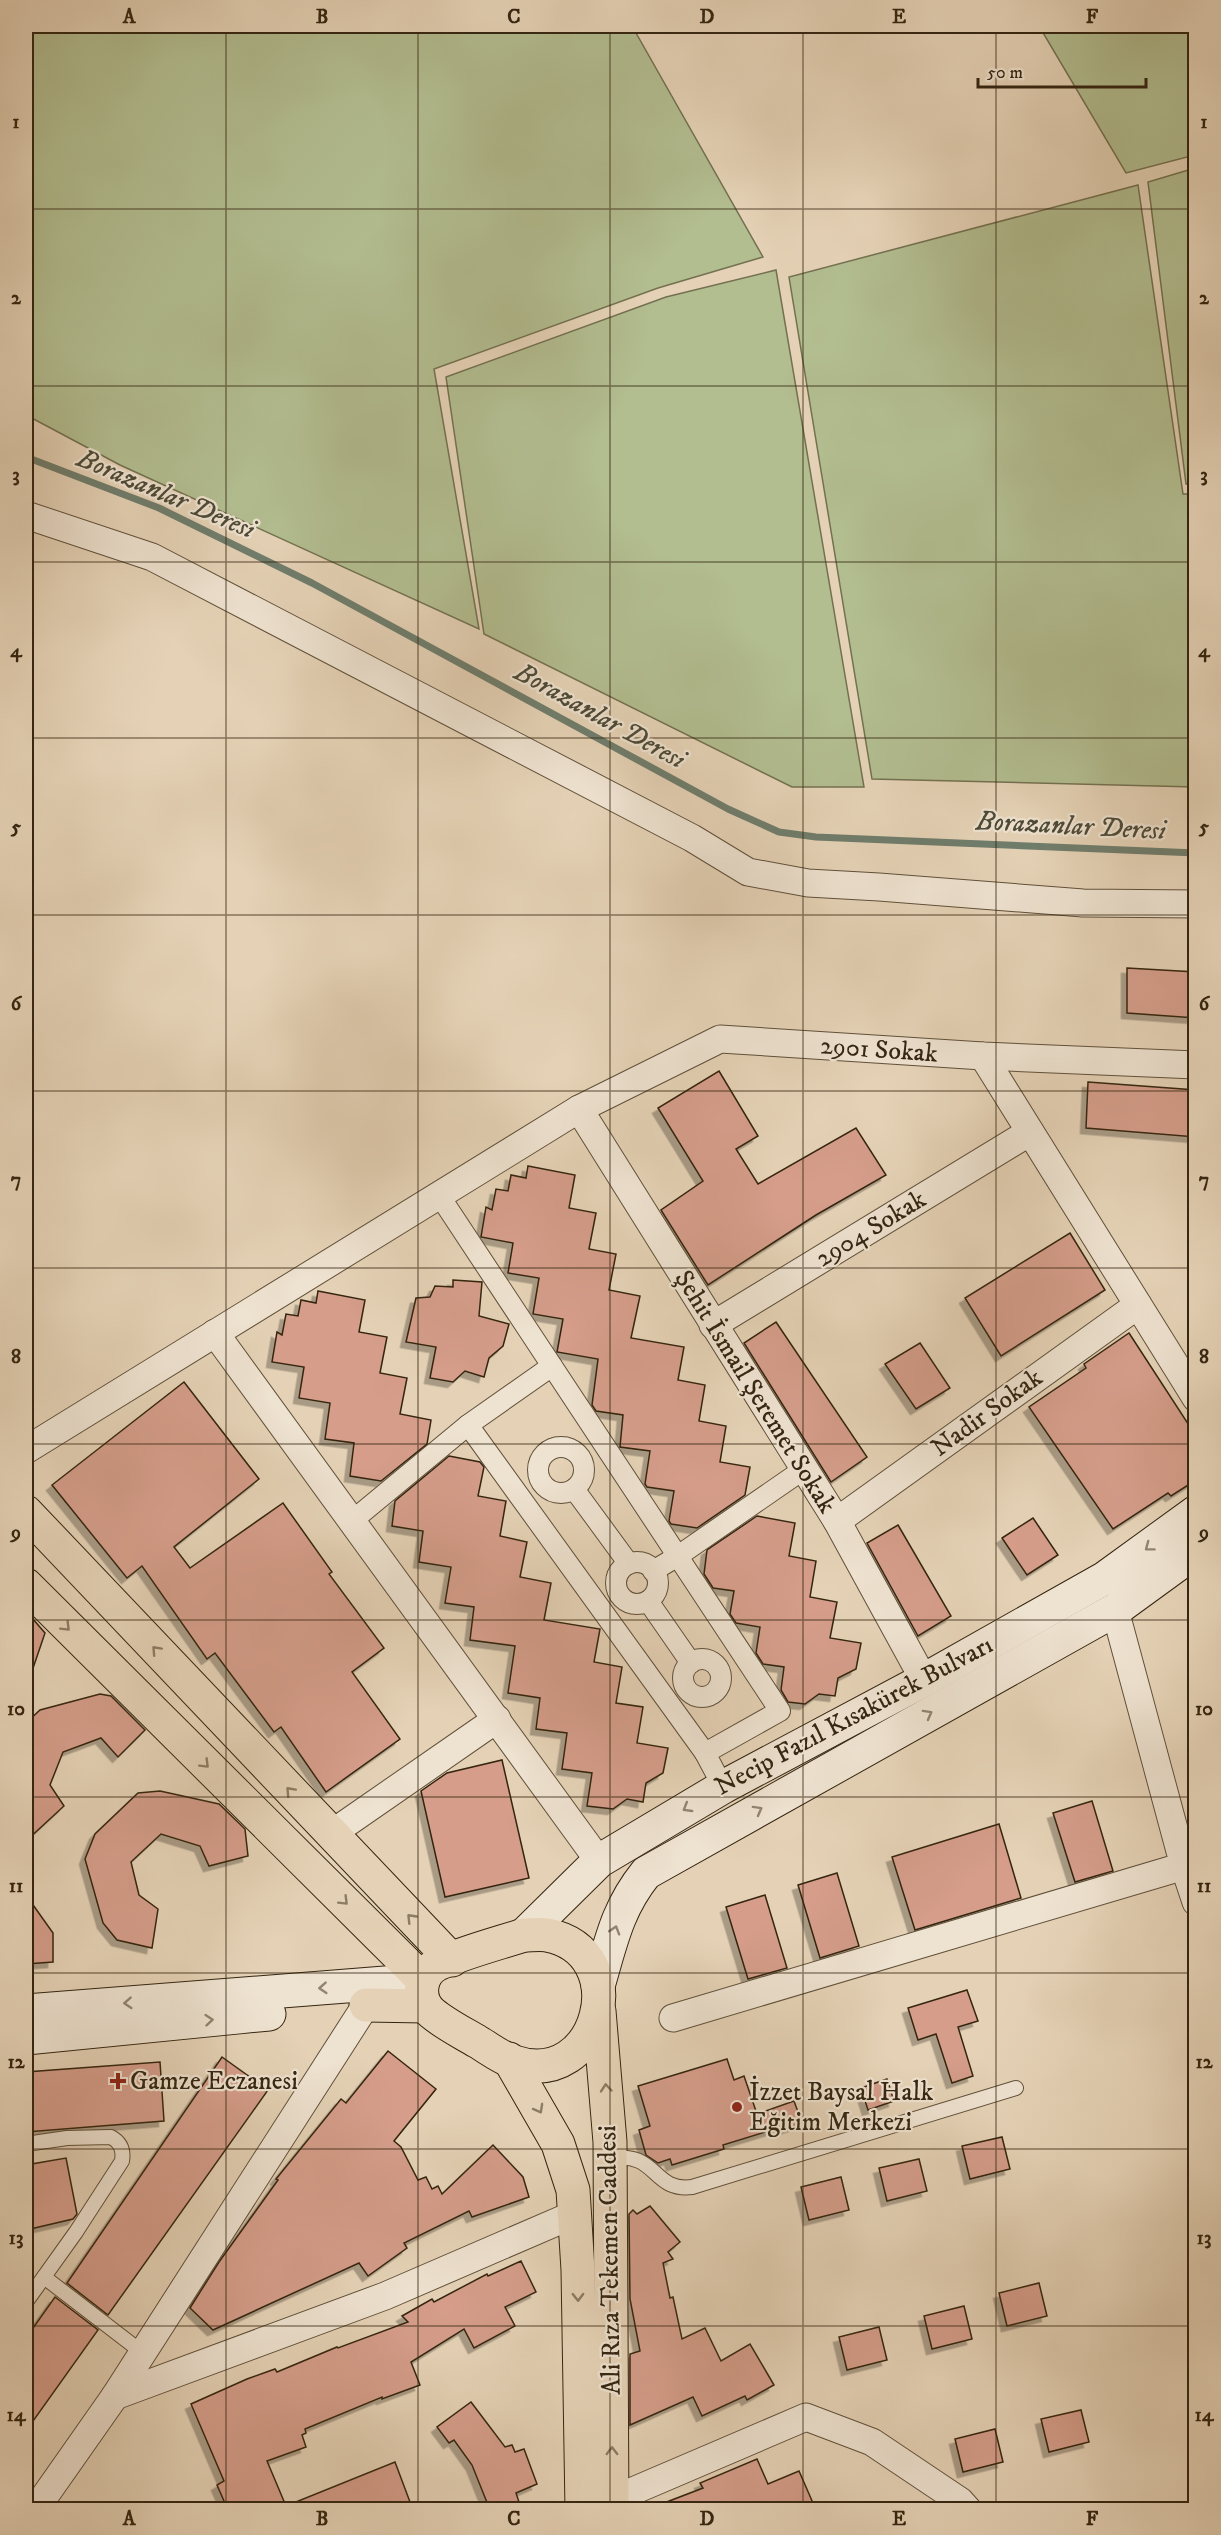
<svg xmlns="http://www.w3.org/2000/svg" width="1221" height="2535" font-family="'IM FELL DW Pica',serif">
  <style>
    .green { fill: #b2bd90; stroke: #737150; stroke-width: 1.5 }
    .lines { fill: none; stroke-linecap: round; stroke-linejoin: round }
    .stream { stroke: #6f7d6c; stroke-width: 7 }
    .building { fill: #d59d8a; stroke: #342511; stroke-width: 1.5; filter: url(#shadow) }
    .service-casing { stroke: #60503a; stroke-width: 16 }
    .pedestrian-casing { stroke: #60503a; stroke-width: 22 }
    .minor-casing { stroke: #60503a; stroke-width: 29 }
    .secondary-casing { stroke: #342511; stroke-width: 35 }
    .primary-casing { stroke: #342511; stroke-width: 35 }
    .service { stroke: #eee2d0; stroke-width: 14 }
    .pedestrian { stroke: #eee2d0; stroke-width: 20 }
    .minor { stroke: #eee2d0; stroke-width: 27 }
    .secondary { stroke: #eee2d0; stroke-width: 33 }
    .primary { stroke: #e5d2b6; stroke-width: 33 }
    .oneway { stroke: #918470 }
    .oneway2 { stroke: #8c7c64 }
    .grid { fill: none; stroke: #342511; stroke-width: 1.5; stroke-opacity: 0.55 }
    .poi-dot { fill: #8f2418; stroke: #eee2d0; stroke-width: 2 }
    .labels { text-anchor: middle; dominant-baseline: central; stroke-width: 4.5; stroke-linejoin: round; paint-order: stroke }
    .street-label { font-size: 26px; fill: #342511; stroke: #eee2d0 }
    .poi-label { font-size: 26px; fill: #342511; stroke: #eee2d0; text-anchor: start }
    .water-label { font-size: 27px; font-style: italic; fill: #4d4a37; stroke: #eee2d0 }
    .neatline { fill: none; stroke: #342511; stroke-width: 2 }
    .grid-label { font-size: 20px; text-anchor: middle; font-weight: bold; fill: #342511 }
  </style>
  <defs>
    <filter id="shadow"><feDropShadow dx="-5.5" dy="5.5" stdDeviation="0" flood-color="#0004"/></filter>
  </defs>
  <rect width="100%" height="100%" fill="#e5d2b6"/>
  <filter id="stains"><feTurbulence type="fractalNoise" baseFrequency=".00333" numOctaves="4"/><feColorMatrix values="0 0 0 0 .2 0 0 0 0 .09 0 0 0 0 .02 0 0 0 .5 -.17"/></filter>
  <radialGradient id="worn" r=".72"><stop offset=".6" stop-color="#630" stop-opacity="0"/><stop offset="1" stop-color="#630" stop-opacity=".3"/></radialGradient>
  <g class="green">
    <polygon points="26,26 632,26 763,257 658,288 434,369 479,629 120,465 26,415 26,156 31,115 26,90"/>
    <polygon points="1039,26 1195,26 1195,155 1126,173"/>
    <polygon points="1195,168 1196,484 1186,484 1148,182"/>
    <polygon points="1138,185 1183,494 1195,494 1195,787 872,779 789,277"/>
    <polygon points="776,270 864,787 792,787 484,634 446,377 666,297"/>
  </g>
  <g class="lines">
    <polyline class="stream" points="26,457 159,508 312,583 728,809 779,832 816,837 1196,853"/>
  </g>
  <g class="building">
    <polygon points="1127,968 1196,972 1196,1018 1127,1013"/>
    <polygon points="719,1071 758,1136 736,1149 758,1184 856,1128 886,1175 816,1215 708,1285 661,1210 703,1181 658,1108"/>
    <polygon points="1088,1082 1196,1090 1196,1137 1086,1128"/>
    <polygon points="528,1166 575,1175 569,1208 596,1213 589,1249 616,1254 609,1290 640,1296 631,1338 684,1347 678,1380 705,1385 699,1421 726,1426 720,1462 750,1467 745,1495 697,1528 671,1524 669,1521 674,1491 647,1487 645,1484 650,1451 620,1447 623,1415 596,1411 592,1405 598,1359 557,1352 563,1319 533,1314 539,1278 508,1273 513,1243 481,1237 486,1207 492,1210 496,1189 508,1191 511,1175 526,1178"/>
    <polygon points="1070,1233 1105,1290 1001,1356 965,1298"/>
    <polygon points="453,1280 482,1282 479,1316 509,1324 503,1346 489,1358 484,1377 465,1371 453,1382 430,1378 436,1347 406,1342 416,1298 430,1297 435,1286 453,1287"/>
    <polygon points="318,1291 365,1300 359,1332 387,1337 380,1373 407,1378 400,1414 431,1420 427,1444 381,1481 350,1476 354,1443 325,1439 330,1403 299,1398 304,1367 272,1362 277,1332 282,1335 286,1314 298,1316 301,1300 316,1303"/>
    <polygon points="776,1322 867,1457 831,1482 744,1343"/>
    <polygon points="1129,1333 1196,1436 1196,1480 1171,1496 1168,1493 1113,1529 1029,1407 1086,1368 1084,1364"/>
    <polygon points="920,1343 950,1388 916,1409 885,1364"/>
    <polygon points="184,1382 259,1479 174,1547 190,1568 283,1503 332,1572 329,1574 384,1648 352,1672 400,1739 326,1792 281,1727 274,1732 215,1653 207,1659 142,1566 127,1578 52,1485"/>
    <polygon points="449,1456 480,1462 484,1467 478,1496 506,1501 500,1536 527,1542 520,1577 551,1583 544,1620 600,1629 594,1662 622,1667 616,1703 643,1707 637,1743 668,1748 663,1773 646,1783 643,1802 627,1799 613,1809 587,1806 592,1773 562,1769 567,1733 536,1729 540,1698 508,1693 515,1646 470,1640 474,1607 445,1603 451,1567 419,1562 423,1531 392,1526 395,1501"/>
    <polygon points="757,1516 795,1523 789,1556 816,1561 810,1597 837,1602 830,1638 861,1643 856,1669 838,1678 835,1696 819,1694 805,1704 788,1702 781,1690 784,1667 763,1664 756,1653 760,1627 736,1623 730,1614 734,1591 713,1588 704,1574 707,1550"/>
    <polygon points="1033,1518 1058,1555 1027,1575 1002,1538"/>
    <polygon points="898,1525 951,1616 918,1636 867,1543"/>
    <polygon points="26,1611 45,1633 29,1680 26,1679"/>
    <polygon points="100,1694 111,1696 145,1730 118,1757 101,1738 63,1752 50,1785 64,1806 26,1841 26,1723 40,1710"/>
    <polygon points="502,1760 529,1878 445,1897 421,1791 447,1773"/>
    <polygon points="160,1791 219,1804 245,1829 248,1856 209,1866 200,1846 161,1834 131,1862 139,1895 158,1909 152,1948 117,1940 103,1923 85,1859 95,1834 138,1793"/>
    <polygon points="1092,1801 1113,1871 1075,1882 1053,1813"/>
    <polygon points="999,1824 1021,1898 915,1930 892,1857"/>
    <polygon points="837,1873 859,1946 820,1958 798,1885"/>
    <polygon points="26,1895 53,1933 53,1962 26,1964"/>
    <polygon points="765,1895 787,1968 748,1979 726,1907"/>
    <polygon points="967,1990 978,2021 958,2027 973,2076 952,2083 936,2034 918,2040 908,2008"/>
    <polygon points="388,2051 436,2089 394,2141 401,2147 418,2180 426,2177 432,2189 438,2186 442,2194 493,2145 523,2177 529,2197 472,2217 469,2211 404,2243 407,2248 368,2276 359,2263 213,2330 190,2308 219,2262 278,2180 276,2179 341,2099 346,2103"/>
    <polygon points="222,2057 268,2090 108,2315 67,2283"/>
    <polygon points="727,2059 734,2080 744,2076 757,2114 794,2101 802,2123 776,2132 775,2129 723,2145 724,2149 672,2165 670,2159 658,2163 646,2155 639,2130 650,2126 638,2086"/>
    <polygon points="160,2062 164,2121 26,2132 26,2072"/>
    <polygon points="887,2079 894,2101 868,2110 861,2088"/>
    <polygon points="1002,2137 1010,2169 970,2179 962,2146"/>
    <polygon points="66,2158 77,2214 73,2219 26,2230 26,2165"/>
    <polygon points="919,2159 927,2191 887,2201 879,2168"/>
    <polygon points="841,2177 849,2210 809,2220 801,2187"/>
    <polygon points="650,2206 680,2242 668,2252 673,2259 663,2263 670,2298 673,2297 682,2339 705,2328 721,2361 750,2344 774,2385 747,2400 745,2396 702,2416 693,2397 630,2425 630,2354 640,2351 630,2299 629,2214 633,2210 637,2214"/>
    <polygon points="521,2261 536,2292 505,2307 515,2326 474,2348 464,2329 411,2362 420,2385 382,2399 382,2397 305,2429 306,2433 302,2435 306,2447 267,2461 286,2506 395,2462 413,2510 228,2510 217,2485 224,2481 191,2404 247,2379 275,2369 277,2372 337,2347 338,2348 408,2322 402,2316 432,2299 434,2302 487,2274 488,2276"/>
    <polygon points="1039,2283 1047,2316 1007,2326 999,2293"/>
    <polygon points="55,2297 98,2330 26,2431 26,2338"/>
    <polygon points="964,2306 972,2339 932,2349 924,2316"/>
    <polygon points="879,2327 887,2360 847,2370 839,2337"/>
    <polygon points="471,2402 505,2447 512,2445 515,2452 524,2449 537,2484 516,2493 520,2505 508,2510 490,2510 472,2465 454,2440 449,2443 437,2427"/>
    <polygon points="1081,2410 1089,2442 1049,2452 1041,2419"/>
    <polygon points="995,2429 1003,2462 963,2472 955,2439"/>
    <polygon points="757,2459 768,2484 799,2471 816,2510 652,2510 651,2508 703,2488 700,2483"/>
  </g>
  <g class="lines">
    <g class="service-casing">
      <g id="service">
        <path d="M26,2144l41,-6 44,-1c9,5 13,12 11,24l-46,71 -50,70"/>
        <path d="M610,2159c48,-9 41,33 82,28l324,-99"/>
        <polyline points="44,2277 143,2353"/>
      </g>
    </g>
    <g class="pedestrian-casing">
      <g id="pedestrian">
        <polyline points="439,1195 780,1711 705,1753 723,1787"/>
        <polyline points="468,1425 552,1366"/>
        <circle cx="561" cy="1470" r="23"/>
        <polyline points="574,1489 629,1564"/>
        <polyline points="352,1521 468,1425 705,1753"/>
        <circle cx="637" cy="1583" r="21"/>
        <polyline points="653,1571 678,1556 804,1469"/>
        <polyline points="648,1601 691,1663"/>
        <circle cx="702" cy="1678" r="19"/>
      </g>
    </g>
    <g class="minor-casing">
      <g id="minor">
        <polyline points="26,515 152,557 692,838 748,872 808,883 879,887 1083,903 1196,904"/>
        <polyline points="983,1056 1196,1398"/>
        <polyline points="579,1109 837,1521 924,1680"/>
        <polyline points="713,1325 1030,1132"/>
        <polyline points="215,1333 599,1861"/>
        <polyline points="26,1450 579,1109 720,1039 983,1056 1196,1065"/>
        <polyline points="837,1521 1138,1305"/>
        <polyline points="331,1834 497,1719"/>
        <polyline points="1184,1866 1196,1902"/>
        <polyline points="673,2018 1184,1866 1115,1610"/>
        <polyline points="115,2396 385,2296 575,2214"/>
        <polyline points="612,2500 806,2417 872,2442 960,2501 968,2510"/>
        <polyline points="35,2510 115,2396 366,2005"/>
      </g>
    </g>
    <g class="secondary-casing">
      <g id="secondary">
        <polyline points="524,1935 599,1861 723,1787 924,1680 1105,1578 1196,1512"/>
        <path d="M598,1986c13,-44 19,-77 48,-113l469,-263 81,-59"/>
        <polyline points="26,2011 423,1980"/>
        <polyline points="26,2038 269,2014"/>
      </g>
    </g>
    <g class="primary-casing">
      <g id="primary">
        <polyline points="26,1512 452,1960"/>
        <polyline points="26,1585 423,1980"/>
        <path d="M524,1935c7,0 16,-1 23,0 89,17 53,156 -33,127 -13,-4 -24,-13 -36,-20 -15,-9 -33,-18 -46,-29 -16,-13 -13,-40 6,-49 27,-12 58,-20 86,-29z"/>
        <polyline points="366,2005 425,2006"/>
        <polyline points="599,2011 610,2142 612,2510"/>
        <polyline points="509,2059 558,2144 573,2190 578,2270 582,2510"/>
      </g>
    </g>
    <use href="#service" class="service"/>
    <use href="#pedestrian" class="pedestrian"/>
    <use href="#minor" class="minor"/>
    <use href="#secondary" class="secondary"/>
    <use href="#primary" class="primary"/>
  </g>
  <defs><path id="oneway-chevron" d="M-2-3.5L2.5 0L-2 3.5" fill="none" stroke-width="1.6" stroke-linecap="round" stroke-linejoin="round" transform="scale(1.5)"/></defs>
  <g class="oneway">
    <use href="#oneway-chevron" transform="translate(1149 1547) rotate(143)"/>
    <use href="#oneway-chevron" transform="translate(928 1714) rotate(-29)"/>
    <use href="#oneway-chevron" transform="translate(687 1808) rotate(149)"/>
    <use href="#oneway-chevron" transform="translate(758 1810) rotate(-29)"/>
    <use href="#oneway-chevron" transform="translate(615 1930) rotate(-73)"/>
    <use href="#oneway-chevron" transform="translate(323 1988) rotate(176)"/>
    <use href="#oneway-chevron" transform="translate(128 2003) rotate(176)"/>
    <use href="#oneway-chevron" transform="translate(209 2020) rotate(-5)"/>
  </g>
  <g class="oneway2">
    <use href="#oneway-chevron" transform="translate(66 1627) rotate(45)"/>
    <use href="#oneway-chevron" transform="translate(156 1650) rotate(-133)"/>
    <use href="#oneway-chevron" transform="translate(205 1764) rotate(45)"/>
    <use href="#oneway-chevron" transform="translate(290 1791) rotate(-133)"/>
    <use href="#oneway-chevron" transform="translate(344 1901) rotate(45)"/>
    <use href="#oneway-chevron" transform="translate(411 1918) rotate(-134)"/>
    <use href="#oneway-chevron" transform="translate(606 2088) rotate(-95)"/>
    <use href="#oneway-chevron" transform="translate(539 2109) rotate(61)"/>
    <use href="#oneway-chevron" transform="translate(578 2297) rotate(89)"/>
    <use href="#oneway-chevron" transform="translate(612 2451) rotate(-90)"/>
  </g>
  <path class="grid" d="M226,26v2484M418,26v2484M610,26v2484M803,26v2484M996,26v2484M26,209h1170M26,386h1170M26,562h1170M26,738h1170M26,915h1170M26,1091h1170M26,1268h1170M26,1444h1170M26,1620h1170M26,1797h1170M26,1973h1170M26,2149h1170M26,2326h1170"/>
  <g class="poi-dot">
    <path d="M115 2072h6v6h6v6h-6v6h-6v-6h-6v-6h6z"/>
    <circle cx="737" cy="2107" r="6"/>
  </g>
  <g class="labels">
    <g class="street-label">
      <text transform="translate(879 1050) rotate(4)">2901 Sokak</text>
      <text transform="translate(871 1229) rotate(-31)">2904 Sokak</text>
      <text transform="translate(755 1392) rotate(58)">Şehit İsmail Şeremet Sokak</text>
      <text transform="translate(987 1413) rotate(-36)">Nadir Sokak</text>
      <text transform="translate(854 1716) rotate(-28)">Necip Fazıl Kısakürek Bulvarı</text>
      <text transform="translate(610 2260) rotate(-91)">Ali Rıza Tekemen Caddesi</text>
    </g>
    <g class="poi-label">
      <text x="130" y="2081">Gamze Eczanesi</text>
      <text x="749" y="2092">İzzet Baysal Halk<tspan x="749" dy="30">Eğitim Merkezi</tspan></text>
    </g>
    <g class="water-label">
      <text transform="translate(166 494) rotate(23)">Borazanlar Deresi</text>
      <text transform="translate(600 716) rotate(29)">Borazanlar Deresi</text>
      <text transform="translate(1071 826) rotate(3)">Borazanlar Deresi</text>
    </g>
  </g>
  <rect width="1221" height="2535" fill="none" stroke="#e5d2b6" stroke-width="66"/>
  <path d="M978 78v9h168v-9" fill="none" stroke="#342511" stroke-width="3"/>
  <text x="987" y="78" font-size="18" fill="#342511" stroke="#eee2d0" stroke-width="4.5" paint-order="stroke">50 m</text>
  <rect x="33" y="33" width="1155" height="2469" class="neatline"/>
  <g class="grid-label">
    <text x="129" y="23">A</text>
    <text x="322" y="23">B</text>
    <text x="514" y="23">C</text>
    <text x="707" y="23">D</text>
    <text x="899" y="23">E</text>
    <text x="1092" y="23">F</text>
    <text x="16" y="128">1</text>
    <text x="1204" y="128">1</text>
    <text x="16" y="304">2</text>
    <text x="1204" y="304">2</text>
    <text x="16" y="481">3</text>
    <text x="1204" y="481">3</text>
    <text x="16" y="657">4</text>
    <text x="1204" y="657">4</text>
    <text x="16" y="833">5</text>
    <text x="1204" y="833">5</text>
    <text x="16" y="1010">6</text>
    <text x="1204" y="1010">6</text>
    <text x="16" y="1186">7</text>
    <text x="1204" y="1186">7</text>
    <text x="16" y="1363">8</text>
    <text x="1204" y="1363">8</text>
    <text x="16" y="1539">9</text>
    <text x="1204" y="1539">9</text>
    <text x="16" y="1715">10</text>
    <text x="1204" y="1715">10</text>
    <text x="16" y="1892">11</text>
    <text x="1204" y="1892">11</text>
    <text x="16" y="2068">12</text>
    <text x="1204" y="2068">12</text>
    <text x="16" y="2244">13</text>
    <text x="1204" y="2244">13</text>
    <text x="16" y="2421">14</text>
    <text x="1204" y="2421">14</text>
    <text x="129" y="2525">A</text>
    <text x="322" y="2525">B</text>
    <text x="514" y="2525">C</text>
    <text x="707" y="2525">D</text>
    <text x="899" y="2525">E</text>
    <text x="1092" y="2525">F</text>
  </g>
  <rect width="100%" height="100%" filter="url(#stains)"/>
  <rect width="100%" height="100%" fill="url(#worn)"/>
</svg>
